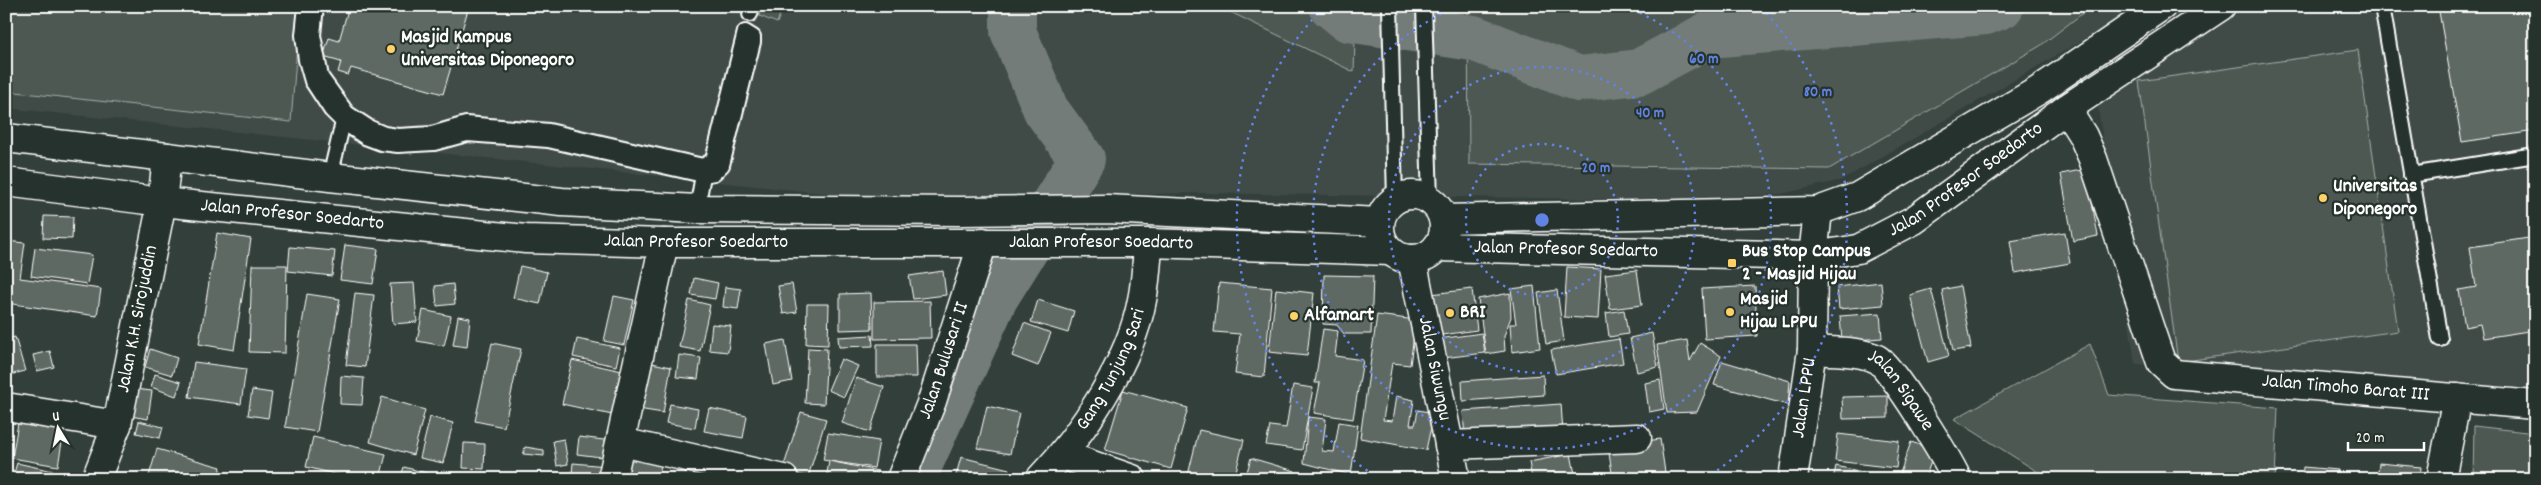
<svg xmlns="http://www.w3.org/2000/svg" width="2541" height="485" font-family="Dekko,sans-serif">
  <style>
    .built { fill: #404c47 }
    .green { fill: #4d5853; stroke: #a6aca9 }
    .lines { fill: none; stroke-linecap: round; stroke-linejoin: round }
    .river { stroke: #737b78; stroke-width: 46 }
    .building { fill: #5f6964; stroke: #fff }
    .service-casing { stroke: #fff; stroke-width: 18 }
    .minor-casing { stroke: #fff; stroke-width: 31 }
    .tertiary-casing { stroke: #fff; stroke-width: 31 }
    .secondary-casing { stroke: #fff; stroke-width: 31 }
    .service { stroke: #26332d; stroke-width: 14 }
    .minor { stroke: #26332d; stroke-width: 28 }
    .tertiary { stroke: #26332d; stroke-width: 28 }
    .secondary { stroke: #26332d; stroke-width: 28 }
    .ring { fill: none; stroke: #6183e4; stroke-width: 2.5; stroke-dasharray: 2.5 5 }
    .poi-dot { fill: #ffd166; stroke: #26332d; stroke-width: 2 }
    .labels { text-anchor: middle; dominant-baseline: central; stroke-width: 4.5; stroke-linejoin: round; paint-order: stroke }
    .poi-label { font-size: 20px; font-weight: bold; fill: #fff; stroke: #26332d; text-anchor: start }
    .street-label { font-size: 20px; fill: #fff; stroke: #26332d }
    .centre { fill: #6183e4; stroke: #26332d; stroke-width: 2.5 }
    .ring-label { font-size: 15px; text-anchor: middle; font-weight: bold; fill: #6183e4; stroke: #26332d; stroke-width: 4.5; stroke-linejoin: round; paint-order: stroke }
  </style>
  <rect width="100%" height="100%" fill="#333f3a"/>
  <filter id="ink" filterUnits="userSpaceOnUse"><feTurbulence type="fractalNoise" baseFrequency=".02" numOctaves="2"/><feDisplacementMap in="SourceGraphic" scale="10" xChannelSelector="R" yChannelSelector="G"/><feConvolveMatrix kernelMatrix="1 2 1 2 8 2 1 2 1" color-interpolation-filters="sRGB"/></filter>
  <g filter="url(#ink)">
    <polygon class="built" points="6,6 2535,6 2535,388 2135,364 2088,37 1842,180 1781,194 1675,200 1198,193 881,199 6,108"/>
    <g class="green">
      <polygon points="6,6 300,6 291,122 6,91"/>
      <polygon points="735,6 783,6 777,23"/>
      <polygon points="1218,6 1356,6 1354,72"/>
      <polygon points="1468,6 2092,6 2040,46 1829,169 1469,164"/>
      <polygon points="2358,50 2398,331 2178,362 2139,81"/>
      <polygon points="2090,344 2109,395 2278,408 2275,479 2049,479 1954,419"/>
      <polygon points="2474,426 2535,433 2535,479 2473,479"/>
    </g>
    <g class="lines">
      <g class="river">
        <polyline points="1332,6 1348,19 1473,38 1579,79 1639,72 1708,35 1986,12 2001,6"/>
        <polyline points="913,479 995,298 1082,159 1046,110 1013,31 1013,6"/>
      </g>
    </g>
    <g class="building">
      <polygon points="349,6 469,6 443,94 351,68 348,75 338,72 341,62 323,57 329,38 339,41"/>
      <polygon points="2438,6 2535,6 2535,131 2462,142"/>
      <polygon points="2086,169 2098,236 2073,241 2061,174"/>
      <polygon points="44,216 73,217 72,239 43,238"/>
      <polygon points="2065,232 2070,263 2015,273 2010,241"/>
      <polygon points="217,233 251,239 234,350 199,344"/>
      <polygon points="2535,237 2535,330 2483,338 2480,324 2465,327 2459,290 2476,287 2470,247"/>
      <polygon points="6,241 25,243 20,278 101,289 97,316 6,303"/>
      <polygon points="345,245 378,249 373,284 340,280"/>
      <polygon points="290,247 335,251 332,276 288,271"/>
      <polygon points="35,248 92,255 87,284 31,276"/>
      <polygon points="252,265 287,265 285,353 249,352"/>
      <polygon points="520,266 547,272 540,304 513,298"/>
      <polygon points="1567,267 1601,269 1598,319 1564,317"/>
      <polygon points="1637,270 1642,305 1610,309 1605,274"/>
      <polygon points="943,271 946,295 913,299 909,276"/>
      <polygon points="1324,275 1373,276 1371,334 1344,334 1337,325 1323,324"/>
      <polygon points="694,278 718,283 715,299 691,295"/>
      <polygon points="1881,282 1883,305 1839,309 1837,287"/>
      <polygon points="414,283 417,322 393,324 390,284"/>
      <polygon points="1219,283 1272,288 1264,377 1235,374 1240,334 1214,332"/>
      <polygon points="453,284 455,304 437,306 435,286"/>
      <polygon points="792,284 797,312 783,314 778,286"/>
      <polygon points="1534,286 1540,348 1512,352 1510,324 1516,324 1511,289"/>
      <polygon points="1755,286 1757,336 1705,339 1702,289"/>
      <polygon points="1960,286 1971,348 1953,351 1942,290"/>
      <polygon points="725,287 741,289 738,309 723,307"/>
      <polygon points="1276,289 1314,293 1307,356 1269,352"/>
      <polygon points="1472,289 1477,330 1428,337 1423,295"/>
      <polygon points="1931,289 1949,356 1928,362 1910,295"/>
      <polygon points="1557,290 1564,341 1546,344 1538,293"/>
      <polygon points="355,293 374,295 365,367 346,365"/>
      <polygon points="871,293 872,329 840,330 840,294"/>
      <polygon points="1510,293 1511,317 1504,336 1505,351 1486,354 1478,299"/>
      <polygon points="307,294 340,299 317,432 285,427"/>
      <polygon points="614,296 634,300 624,345 604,341"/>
      <polygon points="689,300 710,305 700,351 679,347"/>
      <polygon points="1038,300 1074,311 1068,333 1031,322"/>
      <polygon points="930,301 931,338 874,339 874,302"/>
      <polygon points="807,304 829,304 828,345 806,344"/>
      <polygon points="423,310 451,316 444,346 417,341"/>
      <polygon points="1624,310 1628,334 1609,337 1606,313"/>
      <polygon points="1880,313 1882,338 1842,341 1840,316"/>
      <polygon points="1377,315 1416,320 1410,365 1392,363 1383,420 1392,421 1396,396 1414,400 1410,425 1415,425 1418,410 1434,413 1426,450 1360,438"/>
      <polygon points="458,316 470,318 467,347 453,345"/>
      <polygon points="1024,323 1051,333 1038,366 1012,356"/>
      <polygon points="712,324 731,326 728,352 709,350"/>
      <polygon points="1323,329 1338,331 1335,356 1363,360 1353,419 1314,413 1320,383 1315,383"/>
      <polygon points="1482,333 1485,353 1434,359 1431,340"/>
      <polygon points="1652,333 1658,367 1637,372 1630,338"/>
      <polygon points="872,335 873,346 839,347 838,337"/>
      <polygon points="15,337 25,371 6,376 6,339"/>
      <polygon points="577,339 620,348 616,366 573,357"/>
      <polygon points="1619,339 1623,363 1556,374 1551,350"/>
      <polygon points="785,340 792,381 773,385 766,344"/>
      <polygon points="1687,340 1690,361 1700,343 1721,356 1697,412 1667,413 1657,345"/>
      <polygon points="492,343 521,349 504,427 475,421"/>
      <polygon points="877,344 916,344 917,377 877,377"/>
      <polygon points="808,348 827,349 824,404 805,403"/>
      <polygon points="150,349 177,358 172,375 145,367"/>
      <polygon points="50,351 54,367 37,371 33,355"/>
      <polygon points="679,355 701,358 698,379 676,377"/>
      <polygon points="841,359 858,366 844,397 828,390"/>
      <polygon points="572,360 622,371 612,415 562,404"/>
      <polygon points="1722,361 1790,381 1788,405 1714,385"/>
      <polygon points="194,362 246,369 241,404 189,397"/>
      <polygon points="647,362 671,367 663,413 638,409"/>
      <polygon points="155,374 181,382 176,396 151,387"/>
      <polygon points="1543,375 1544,395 1463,401 1462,381"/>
      <polygon points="341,376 364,378 362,405 340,404"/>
      <polygon points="856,378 884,387 870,432 842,423"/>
      <polygon points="1660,380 1664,409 1649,412 1645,383"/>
      <polygon points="1293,385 1313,388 1302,450 1266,445 1270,426 1286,428"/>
      <polygon points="134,389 152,391 148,419 130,416"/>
      <polygon points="252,390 272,393 268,418 248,415"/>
      <polygon points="1123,390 1188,408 1171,469 1105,450"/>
      <polygon points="1888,396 1888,418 1843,419 1842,397"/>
      <polygon points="382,397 425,410 413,455 370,442"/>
      <polygon points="670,404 698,409 695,428 666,423"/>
      <polygon points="1561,404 1563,432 1465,439 1463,411"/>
      <polygon points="987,406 1019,413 1010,454 977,448"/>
      <polygon points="709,408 747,416 743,438 704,431"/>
      <polygon points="801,412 826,419 808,477 783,469"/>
      <polygon points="430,417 453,423 443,463 420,458"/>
      <polygon points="1308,417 1326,419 1322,451 1334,452 1339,422 1358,425 1351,475 1304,463"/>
      <polygon points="139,421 163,427 160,438 136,433"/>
      <polygon points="18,423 64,430 58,466 12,458"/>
      <polygon points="1199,430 1244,440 1234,479 1187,479"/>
      <polygon points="828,433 879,441 874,468 823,460"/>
      <polygon points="6,434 11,435 6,457"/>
      <polygon points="1838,434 1899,441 1896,468 1835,461"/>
      <polygon points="313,437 386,454 380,479 355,479 306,467"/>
      <polygon points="579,437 612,441 609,458 577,454"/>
      <polygon points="564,439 568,464 557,466 553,441"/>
      <polygon points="1660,439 1665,472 1628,479 1613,479 1608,447"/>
      <polygon points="1911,442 1935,450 1925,479 1907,479 1899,476"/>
      <polygon points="464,443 485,444 484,469 463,468"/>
      <polygon points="525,447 544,450 544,456 523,454"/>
      <polygon points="157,449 221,467 217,479 148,479"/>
      <polygon points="630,450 663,462 656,479 620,479"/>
      <polygon points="1571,454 1576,479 1532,479 1529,462"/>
      <polygon points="961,457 1009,469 1007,479 955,479"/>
      <polygon points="1251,458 1295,471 1293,479 1245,479"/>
      <polygon points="829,461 878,471 876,479 826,479"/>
      <polygon points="17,463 53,471 51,479 36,479 14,473"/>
      <polygon points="573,463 607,466 606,478 572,474"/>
      <polygon points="2379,463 2421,467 2420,479 2377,479"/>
      <polygon points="1836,466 1880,476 1880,479 1833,479"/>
      <polygon points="404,467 430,474 429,479 400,479"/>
      <polygon points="2303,467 2338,470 2337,479 2302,479"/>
      <polygon points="1071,468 1094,479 1066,479"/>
      <polygon points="443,471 472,477 472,479 442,479"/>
    </g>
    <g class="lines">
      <g class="service-casing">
        <g id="service">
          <polyline points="306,6 303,35 306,60 312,81 331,110 343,122 365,137 381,143 398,145 434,143 467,134 548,140 703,175 714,173 722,165 753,42 753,37 745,32 713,160 703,166 549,131 466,124 432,134 398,136 384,134 370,128 347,113 321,77 313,35 316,6"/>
          <polyline points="1390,6 1395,200"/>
          <polyline points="1424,6 1430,201"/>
          <polyline points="2382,6 2440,339"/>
          <polyline points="750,14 753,6"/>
          <polyline points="2411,175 2535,155"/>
          <polyline points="330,177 343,122 347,117"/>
          <polyline points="697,209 703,175"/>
        </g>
      </g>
      <g class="minor-casing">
        <g id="minor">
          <path id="s1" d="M2066,109l17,27 10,23 68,203 13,12 361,31"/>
          <path id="s2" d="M1412,259l44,220"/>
          <path id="s3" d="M1812,350c20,2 47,0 65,9 15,8 70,99 80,120"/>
          <polyline points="6,407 117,425"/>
          <polyline points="621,442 784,479"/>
          <polyline points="1449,445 1637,438"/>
          <polyline points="1063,455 1132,479"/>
          <polyline points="612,479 664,243"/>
          <path id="s4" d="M901,479l31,-78 51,-159"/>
          <path id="s5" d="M1040,479c42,-44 91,-118 102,-179 4,-18 4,-38 7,-57"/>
          <path id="s6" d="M1793,479l19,-129 1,-94"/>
          <polyline points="2441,479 2457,398"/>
        </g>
      </g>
      <g class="tertiary-casing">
        <g id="tertiary">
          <polyline points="167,157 330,177 562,202 697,209 961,211 1106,209 1380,222"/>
          <circle cx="1412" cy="227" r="32"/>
          <path id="s7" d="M162,202l364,37 138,4h485l242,8"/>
          <polyline points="1443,219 1818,211 1857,197 2039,90 2162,6"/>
          <path id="s8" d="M1437,247l376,9 45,-7 56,-29 152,-111 155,-103"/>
          <polyline points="1813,256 1818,211"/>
        </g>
      </g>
      <g class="secondary-casing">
        <g id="secondary">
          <polyline points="6,138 167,157 162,202 117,425 96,479"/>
          <polyline points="6,182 162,202"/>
        </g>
      </g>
      <use href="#service" class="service"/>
      <use href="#minor" class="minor"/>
      <use href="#tertiary" class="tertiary"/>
      <use href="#secondary" class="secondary"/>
    </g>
  </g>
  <g class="ring">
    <circle cx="1542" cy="220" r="76"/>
    <circle cx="1542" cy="220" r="153"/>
    <path d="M1626 7A229 229 0 1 1 1458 7"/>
    <path d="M1380 479A305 305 0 0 1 1323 8M1761 8A305 305 0 0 1 1704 479"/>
  </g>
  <g class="poi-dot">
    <circle cx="391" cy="49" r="5"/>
    <circle cx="2323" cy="198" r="5"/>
    <rect x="1727" y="258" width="10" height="10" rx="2.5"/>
    <circle cx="1730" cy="312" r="5"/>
    <circle cx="1450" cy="313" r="5"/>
    <circle cx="1294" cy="316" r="5"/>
  </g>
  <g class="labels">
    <g class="poi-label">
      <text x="401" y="38">Masjid Kampus<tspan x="401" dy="23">Universitas Diponegoro</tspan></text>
      <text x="2333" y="187">Universitas<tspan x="2333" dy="23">Diponegoro</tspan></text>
      <text x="1742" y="252">Bus Stop Campus<tspan x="1742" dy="23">2 - Masjid Hijau</tspan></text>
      <text x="1740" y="300">Masjid<tspan x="1740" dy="23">Hijau LPPU</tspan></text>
      <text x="1460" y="313">BRI</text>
      <text x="1304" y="316">Alfamart</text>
    </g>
    <g class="street-label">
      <text stroke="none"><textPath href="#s8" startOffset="550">Jalan Profesor Soedarto</textPath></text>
      <text stroke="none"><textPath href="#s7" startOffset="131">Jalan Profesor Soedarto</textPath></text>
      <text stroke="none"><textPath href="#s7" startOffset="536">Jalan Profesor Soedarto</textPath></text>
      <text stroke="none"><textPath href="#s7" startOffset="941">Jalan Profesor Soedarto</textPath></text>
      <text stroke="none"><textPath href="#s8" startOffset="129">Jalan Profesor Soedarto</textPath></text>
      <text transform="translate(138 319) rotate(-79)">Jalan K.H. Sirojuddin</text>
      <text stroke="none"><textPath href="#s4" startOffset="126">Jalan Bulusari II</textPath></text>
      <text stroke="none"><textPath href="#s5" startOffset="132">Gang Tunjung Sari</textPath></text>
      <text stroke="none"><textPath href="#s2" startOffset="112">Jalan Siwungu</textPath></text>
      <text stroke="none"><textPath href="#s1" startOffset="461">Jalan Timoho Barat III</textPath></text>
      <text stroke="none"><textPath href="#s3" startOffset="105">Jalan Sigawe</textPath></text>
      <text stroke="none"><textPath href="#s6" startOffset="82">Jalan LPPU</textPath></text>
    </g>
  </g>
  <circle cx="1542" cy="220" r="8" class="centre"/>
  <g class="ring-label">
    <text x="1704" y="63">60 m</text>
    <text x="1818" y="96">80 m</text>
    <text x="1650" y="117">40 m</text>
    <text x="1596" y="172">20 m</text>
  </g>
  <rect width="2541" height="485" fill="none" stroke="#26332d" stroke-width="25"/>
  <rect x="12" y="12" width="2516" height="460" fill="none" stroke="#fff" stroke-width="2" filter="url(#ink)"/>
  <g transform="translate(58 428) rotate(350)" stroke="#26332d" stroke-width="4" paint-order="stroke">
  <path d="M0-4L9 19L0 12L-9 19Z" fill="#ffffff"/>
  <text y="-8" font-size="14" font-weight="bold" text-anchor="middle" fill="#ffffff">U</text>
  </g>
  <path d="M2348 442v8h76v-8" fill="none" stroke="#ffffff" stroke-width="2.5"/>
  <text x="2356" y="442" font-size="15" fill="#ffffff" stroke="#26332d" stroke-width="4" paint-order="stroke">20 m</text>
</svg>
